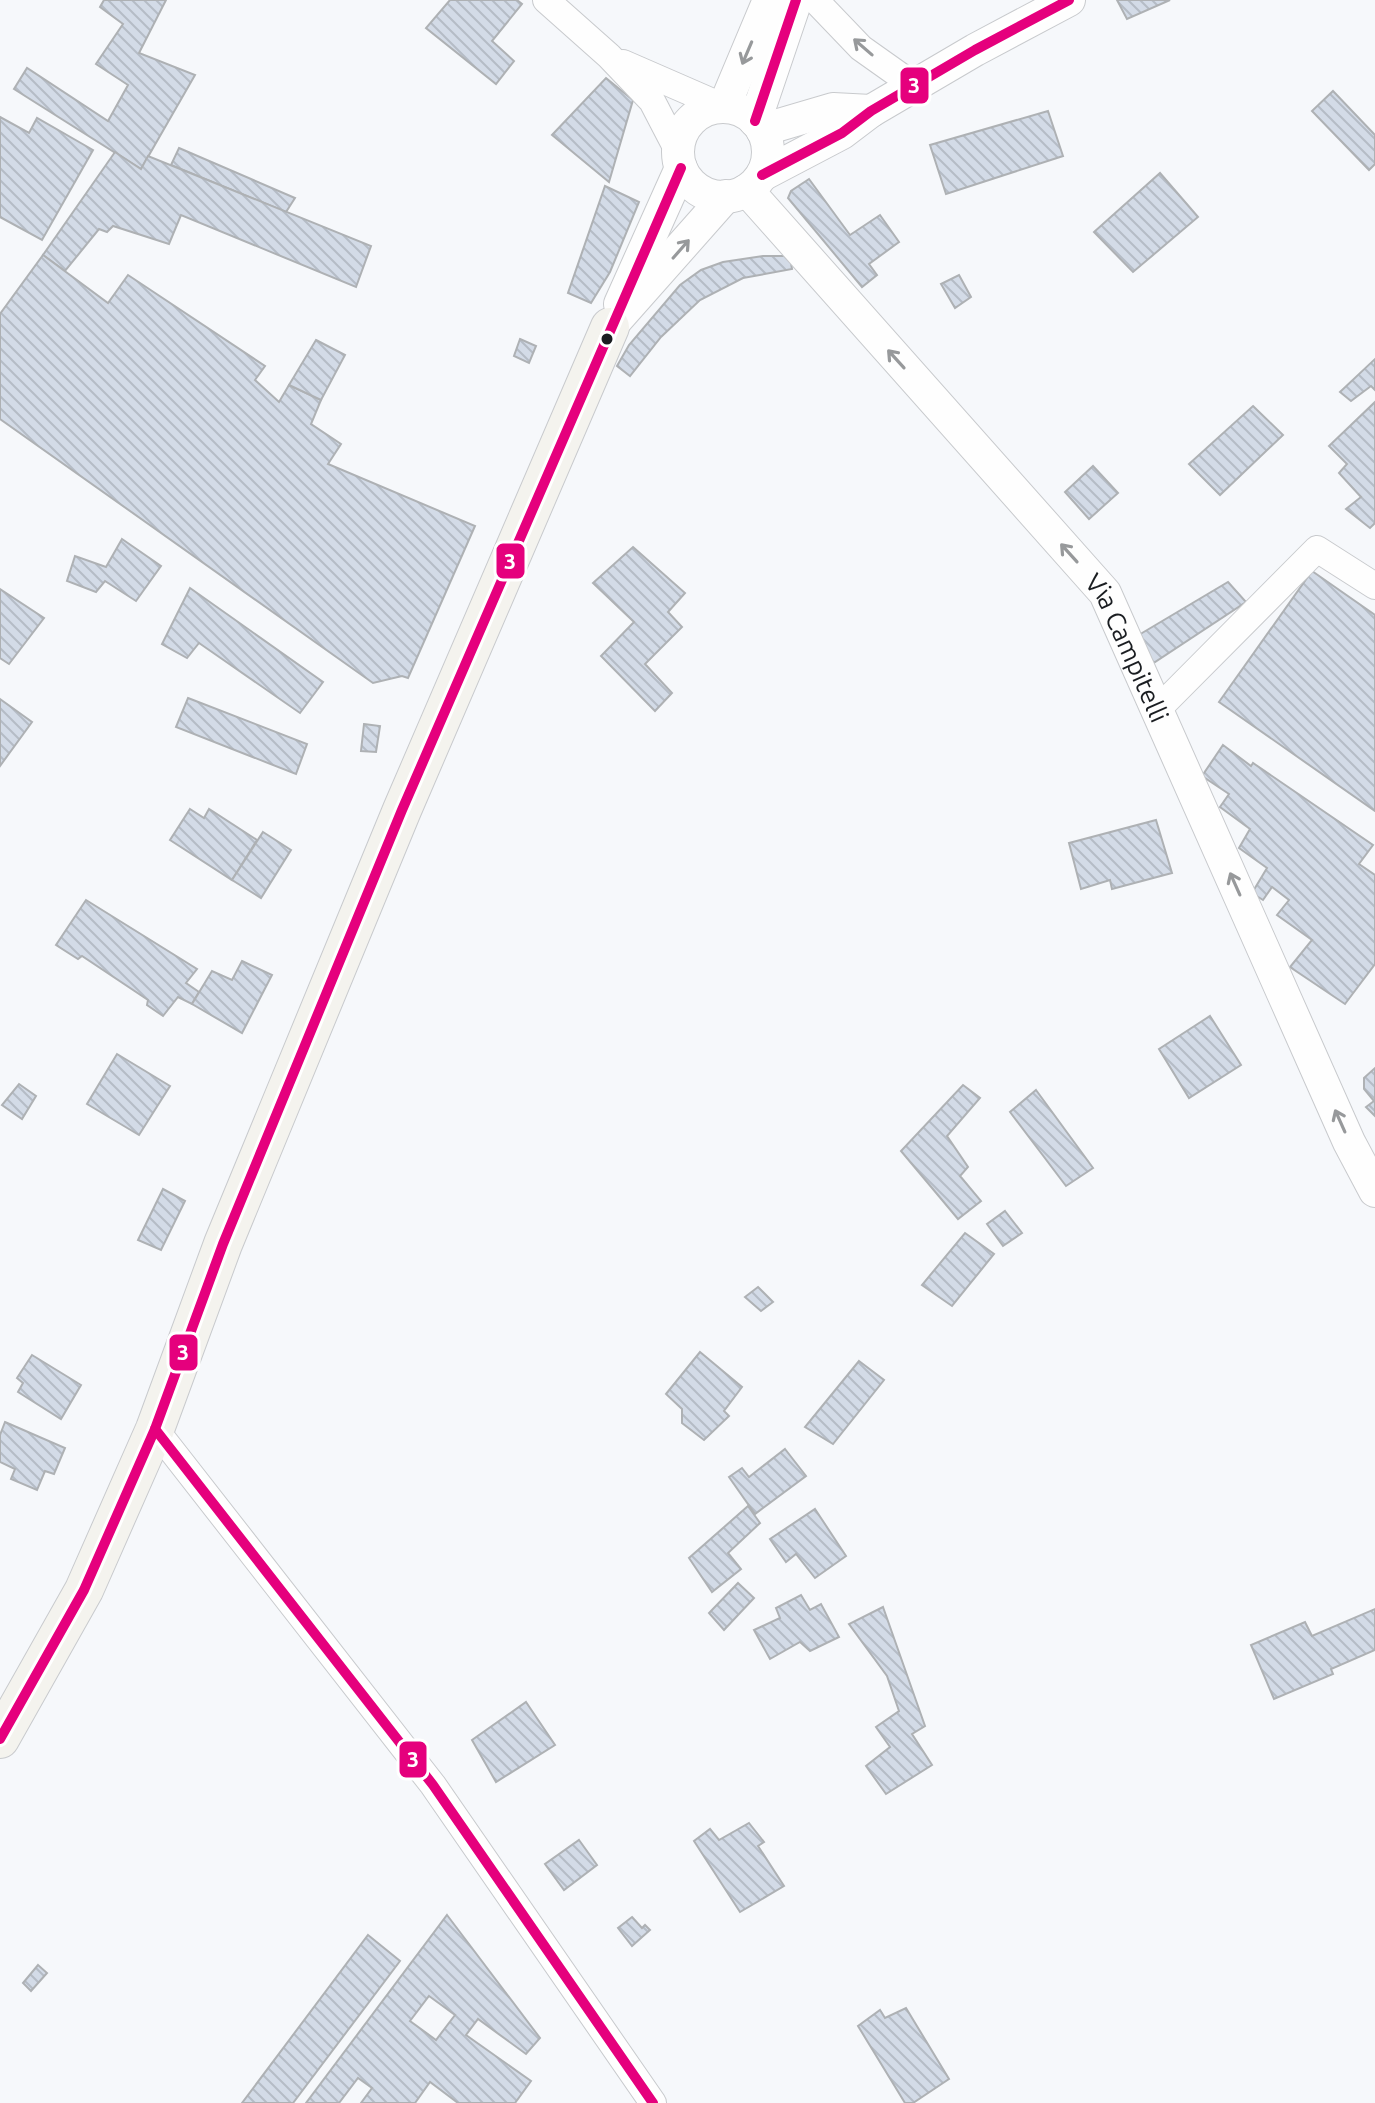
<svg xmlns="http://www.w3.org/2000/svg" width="1375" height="2103" font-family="Ubuntu,sans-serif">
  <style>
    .building { fill: url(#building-back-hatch); stroke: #aeb1b4; stroke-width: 2; fill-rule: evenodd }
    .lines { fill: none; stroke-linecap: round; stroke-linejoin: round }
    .minor-casing { stroke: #c8cacd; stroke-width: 28 }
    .tertiary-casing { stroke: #c8cacd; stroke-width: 34 }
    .secondary-casing { stroke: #c8cacd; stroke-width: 40 }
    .minor { stroke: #fefefe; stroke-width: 26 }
    .tertiary { stroke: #fefefe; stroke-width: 32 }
    .secondary { stroke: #f4f3ee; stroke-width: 38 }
    .bus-1-casing { stroke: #fff; stroke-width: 16 }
    .bus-1 { stroke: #e5007d; stroke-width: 10 }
    .oneway { stroke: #97999b }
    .bus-dot { fill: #1a1d21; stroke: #fff; stroke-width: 3 }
    .labels { text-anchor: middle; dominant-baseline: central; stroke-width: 6; stroke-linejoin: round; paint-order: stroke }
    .street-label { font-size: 26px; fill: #1a1d21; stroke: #fff }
    .line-badge { stroke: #fff; stroke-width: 3 }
    .badge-label { font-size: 22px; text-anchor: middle; font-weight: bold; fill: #fff }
  </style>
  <defs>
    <pattern id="building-back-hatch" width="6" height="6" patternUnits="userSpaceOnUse" patternTransform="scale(2)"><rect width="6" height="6" fill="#d3dbe7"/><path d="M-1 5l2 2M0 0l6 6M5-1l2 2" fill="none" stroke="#b5bcc6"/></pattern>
  </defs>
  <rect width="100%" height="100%" fill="#f6f8fb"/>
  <g class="building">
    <polygon points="104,0 166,0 139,53 195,75 141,169 14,89 27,68 108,121 128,85 96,64 123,24 100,7"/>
    <polygon points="450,0 517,0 522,4 492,41 514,61 496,84 426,28"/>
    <polygon points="1117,0 1170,0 1127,19"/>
    <polygon points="606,78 633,100 609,182 552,135"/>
    <polygon points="1333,91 1375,135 1375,164 1369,170 1312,111"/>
    <polygon points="1048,111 1063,156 946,194 930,145"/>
    <polygon points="0,117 29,133 37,118 93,150 42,240 0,217"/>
    <polygon points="179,148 295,198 286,212 171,165"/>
    <polygon points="115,152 141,169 148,156 371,246 356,287 181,215 169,244 113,226 107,232 99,229 65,271 43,255"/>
    <polygon points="1160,173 1198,217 1133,272 1094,232"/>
    <polygon points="809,179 850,235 880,215 899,242 869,264 877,275 862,287 788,198 791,191"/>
    <polygon points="605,186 639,202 610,272 591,303 568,293"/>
    <polygon points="43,255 108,303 128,275 265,366 255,380 279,402 289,385 321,400 311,424 341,444 328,464 475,526 408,678 402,676 373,683 0,419 0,314"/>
    <polygon points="763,256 787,256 790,257 792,269 743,278 700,300 661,337 630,376 617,366 629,345 680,285 701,270 723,262"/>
    <polygon points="959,275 971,297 955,308 941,284"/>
    <polygon points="520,339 536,346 529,363 514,356"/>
    <polygon points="316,340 345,355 321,400 289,385"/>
    <polygon points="1375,359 1375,390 1371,386 1351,401 1340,392"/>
    <polygon points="1375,402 1375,523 1370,528 1346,509 1361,497 1339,473 1347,464 1329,446"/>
    <polygon points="1253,406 1283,435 1220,495 1189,464"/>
    <polygon points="1093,466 1118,493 1089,519 1065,492"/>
    <polygon points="122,539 161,566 136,601 105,581 96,592 67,581 75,556 106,567"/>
    <polygon points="633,547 685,593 668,612 682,627 645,664 672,693 655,711 601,656 634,622 593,583"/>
    <polygon points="1312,571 1375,615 1375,811 1219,702"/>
    <polygon points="1228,582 1246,602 1152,664 1137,636"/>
    <polygon points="190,588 323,682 300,713 199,643 187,658 162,644"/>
    <polygon points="0,589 44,618 9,664 0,658"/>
    <polygon points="188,698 307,744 296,774 176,727"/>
    <polygon points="0,699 32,722 0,766"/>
    <polygon points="364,724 380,726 376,752 361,751"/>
    <polygon points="1223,745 1251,766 1253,763 1373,845 1359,864 1375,875 1375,964 1345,1004 1290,967 1312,940 1277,915 1289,900 1272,887 1263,900 1252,893 1267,868 1239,848 1250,829 1220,807 1229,794 1202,776"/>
    <polygon points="190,809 204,818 209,809 257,840 232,880 170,840"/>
    <polygon points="1156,820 1172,873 1112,889 1110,880 1081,889 1069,843"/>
    <polygon points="263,832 291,850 261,898 232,880"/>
    <polygon points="86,900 197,969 186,983 199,992 192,1004 178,997 163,1016 147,1005 148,1000 82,956 78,959 56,945"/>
    <polygon points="242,961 272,975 242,1033 192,1004 212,971 232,980"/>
    <polygon points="1210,1016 1241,1065 1189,1098 1159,1049"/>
    <polygon points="117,1054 170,1086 139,1135 87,1104"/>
    <polygon points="1375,1068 1375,1116 1366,1107 1374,1101 1364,1089 1364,1078"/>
    <polygon points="19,1084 36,1096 22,1119 2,1105"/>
    <polygon points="963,1085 980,1098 947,1136 968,1167 960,1176 981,1201 958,1219 901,1151"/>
    <polygon points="1036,1090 1093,1168 1066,1186 1010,1112"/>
    <polygon points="163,1189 185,1201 161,1250 138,1240"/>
    <polygon points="1005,1211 1022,1233 1003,1246 987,1224"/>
    <polygon points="965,1233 994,1254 952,1306 922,1285"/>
    <polygon points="758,1287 773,1302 761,1311 745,1297"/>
    <polygon points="700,1352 742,1387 724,1411 729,1416 704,1440 682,1423 682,1409 666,1394"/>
    <polygon points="32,1355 81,1385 61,1419 18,1392 23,1383 17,1378"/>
    <polygon points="859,1361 884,1380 833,1444 805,1427"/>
    <polygon points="5,1422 65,1448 54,1474 45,1471 37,1490 11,1479 15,1469 0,1462 0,1435"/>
    <polygon points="785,1449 806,1476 755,1514 729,1477 742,1468 749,1477"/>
    <polygon points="748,1506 760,1523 728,1553 741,1569 712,1592 689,1558"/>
    <polygon points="815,1509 846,1556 815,1578 796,1554 786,1562 770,1539"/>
    <polygon points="738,1583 754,1598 724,1630 709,1613"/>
    <polygon points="801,1595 810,1610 821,1604 839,1637 810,1651 800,1642 770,1659 754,1630 780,1618 776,1608"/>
    <polygon points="883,1607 925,1726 912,1734 932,1765 886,1794 866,1766 890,1747 876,1727 899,1711 887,1676 849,1624"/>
    <polygon points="1375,1609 1375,1650 1331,1669 1333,1674 1274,1699 1251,1645 1305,1622 1312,1636"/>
    <polygon points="526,1702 555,1745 496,1782 472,1740"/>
    <polygon points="749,1823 764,1842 758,1846 784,1886 740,1912 694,1841 710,1829 719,1840"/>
    <polygon points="579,1840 597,1865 564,1890 545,1864"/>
    <path d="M447,1915l93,123 -14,16 -48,-35 -12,16 65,46 -16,22h-57l-28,-21 -15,21h-54l11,-15 -14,-10 -19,25h-33zM429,1996l26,19 -19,25 -26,-19z"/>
    <polygon points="632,1917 642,1928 645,1925 650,1930 632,1946 618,1928"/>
    <polygon points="368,1935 400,1961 293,2103 242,2103"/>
    <polygon points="38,1965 47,1973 31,1991 23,1983"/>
    <polygon points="906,2008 949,2079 913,2103 905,2103 858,2026 880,2010 885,2018"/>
  </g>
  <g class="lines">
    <g class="minor-casing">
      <g id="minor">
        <polyline points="546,0 609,56 652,101 678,151"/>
        <polyline points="815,0 861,48 916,87"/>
        <polyline points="623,63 724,107"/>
        <polyline points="1157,710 1317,549 1375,586"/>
        <polyline points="155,1429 433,1785 653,2103"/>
      </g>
    </g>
    <g class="tertiary-casing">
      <g id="tertiary">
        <polyline points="724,107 769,0"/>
        <circle cx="723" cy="152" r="45"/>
        <polyline points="755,121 796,0"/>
        <polyline points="762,130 833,109 871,111"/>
        <polyline points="762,175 842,133 871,111 975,50 1069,0"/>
        <path id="s1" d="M747,190l358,403 244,549 26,49"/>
        <polyline points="620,304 681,168"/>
        <polyline points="610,327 726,196"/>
      </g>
    </g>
    <g class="secondary-casing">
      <polyline id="secondary" points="0,1739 84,1590 155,1429 223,1244 402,810 610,327"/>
    </g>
    <use href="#minor" class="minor"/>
    <use href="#tertiary" class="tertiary"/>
    <use href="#secondary" class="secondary"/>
    <g class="bus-1-casing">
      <g id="bus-1">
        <polyline points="755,121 796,0"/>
        <polyline points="762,175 842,133 871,111 975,50 1069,0"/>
        <polyline points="155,1429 433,1785 653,2103"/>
        <polyline points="0,1739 84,1590 155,1429 223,1244 402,810 681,168"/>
      </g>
    </g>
    <use href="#bus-1" class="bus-1"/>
  </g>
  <defs><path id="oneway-shaft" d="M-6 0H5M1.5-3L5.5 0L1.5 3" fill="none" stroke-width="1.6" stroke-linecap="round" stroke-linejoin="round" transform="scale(2)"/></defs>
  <g class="oneway">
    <use href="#oneway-shaft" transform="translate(863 47) rotate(-139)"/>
    <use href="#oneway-shaft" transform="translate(747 53) rotate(113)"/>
    <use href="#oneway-shaft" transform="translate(681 249) rotate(-49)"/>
    <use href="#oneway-shaft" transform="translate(896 359) rotate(-132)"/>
    <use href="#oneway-shaft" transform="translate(1069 553) rotate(-132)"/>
    <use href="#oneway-shaft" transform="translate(1235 884) rotate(-114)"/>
    <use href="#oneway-shaft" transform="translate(1340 1121) rotate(-114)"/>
  </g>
  <circle class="bus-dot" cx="607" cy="339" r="7"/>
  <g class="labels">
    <g class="street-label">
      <text stroke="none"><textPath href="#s1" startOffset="598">Via Campitelli</textPath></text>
    </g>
  </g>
  <g class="line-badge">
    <rect x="899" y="66" width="31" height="39" rx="8" fill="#e5007d"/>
    <rect x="495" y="542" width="31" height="38" rx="8" fill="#e5007d"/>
    <rect x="168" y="1333" width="31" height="39" rx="8" fill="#e5007d"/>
    <rect x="398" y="1740" width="30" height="39" rx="8" fill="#e5007d"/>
  </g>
  <g class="badge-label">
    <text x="914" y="93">3</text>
    <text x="510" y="569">3</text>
    <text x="183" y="1360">3</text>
    <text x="413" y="1767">3</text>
  </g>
</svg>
